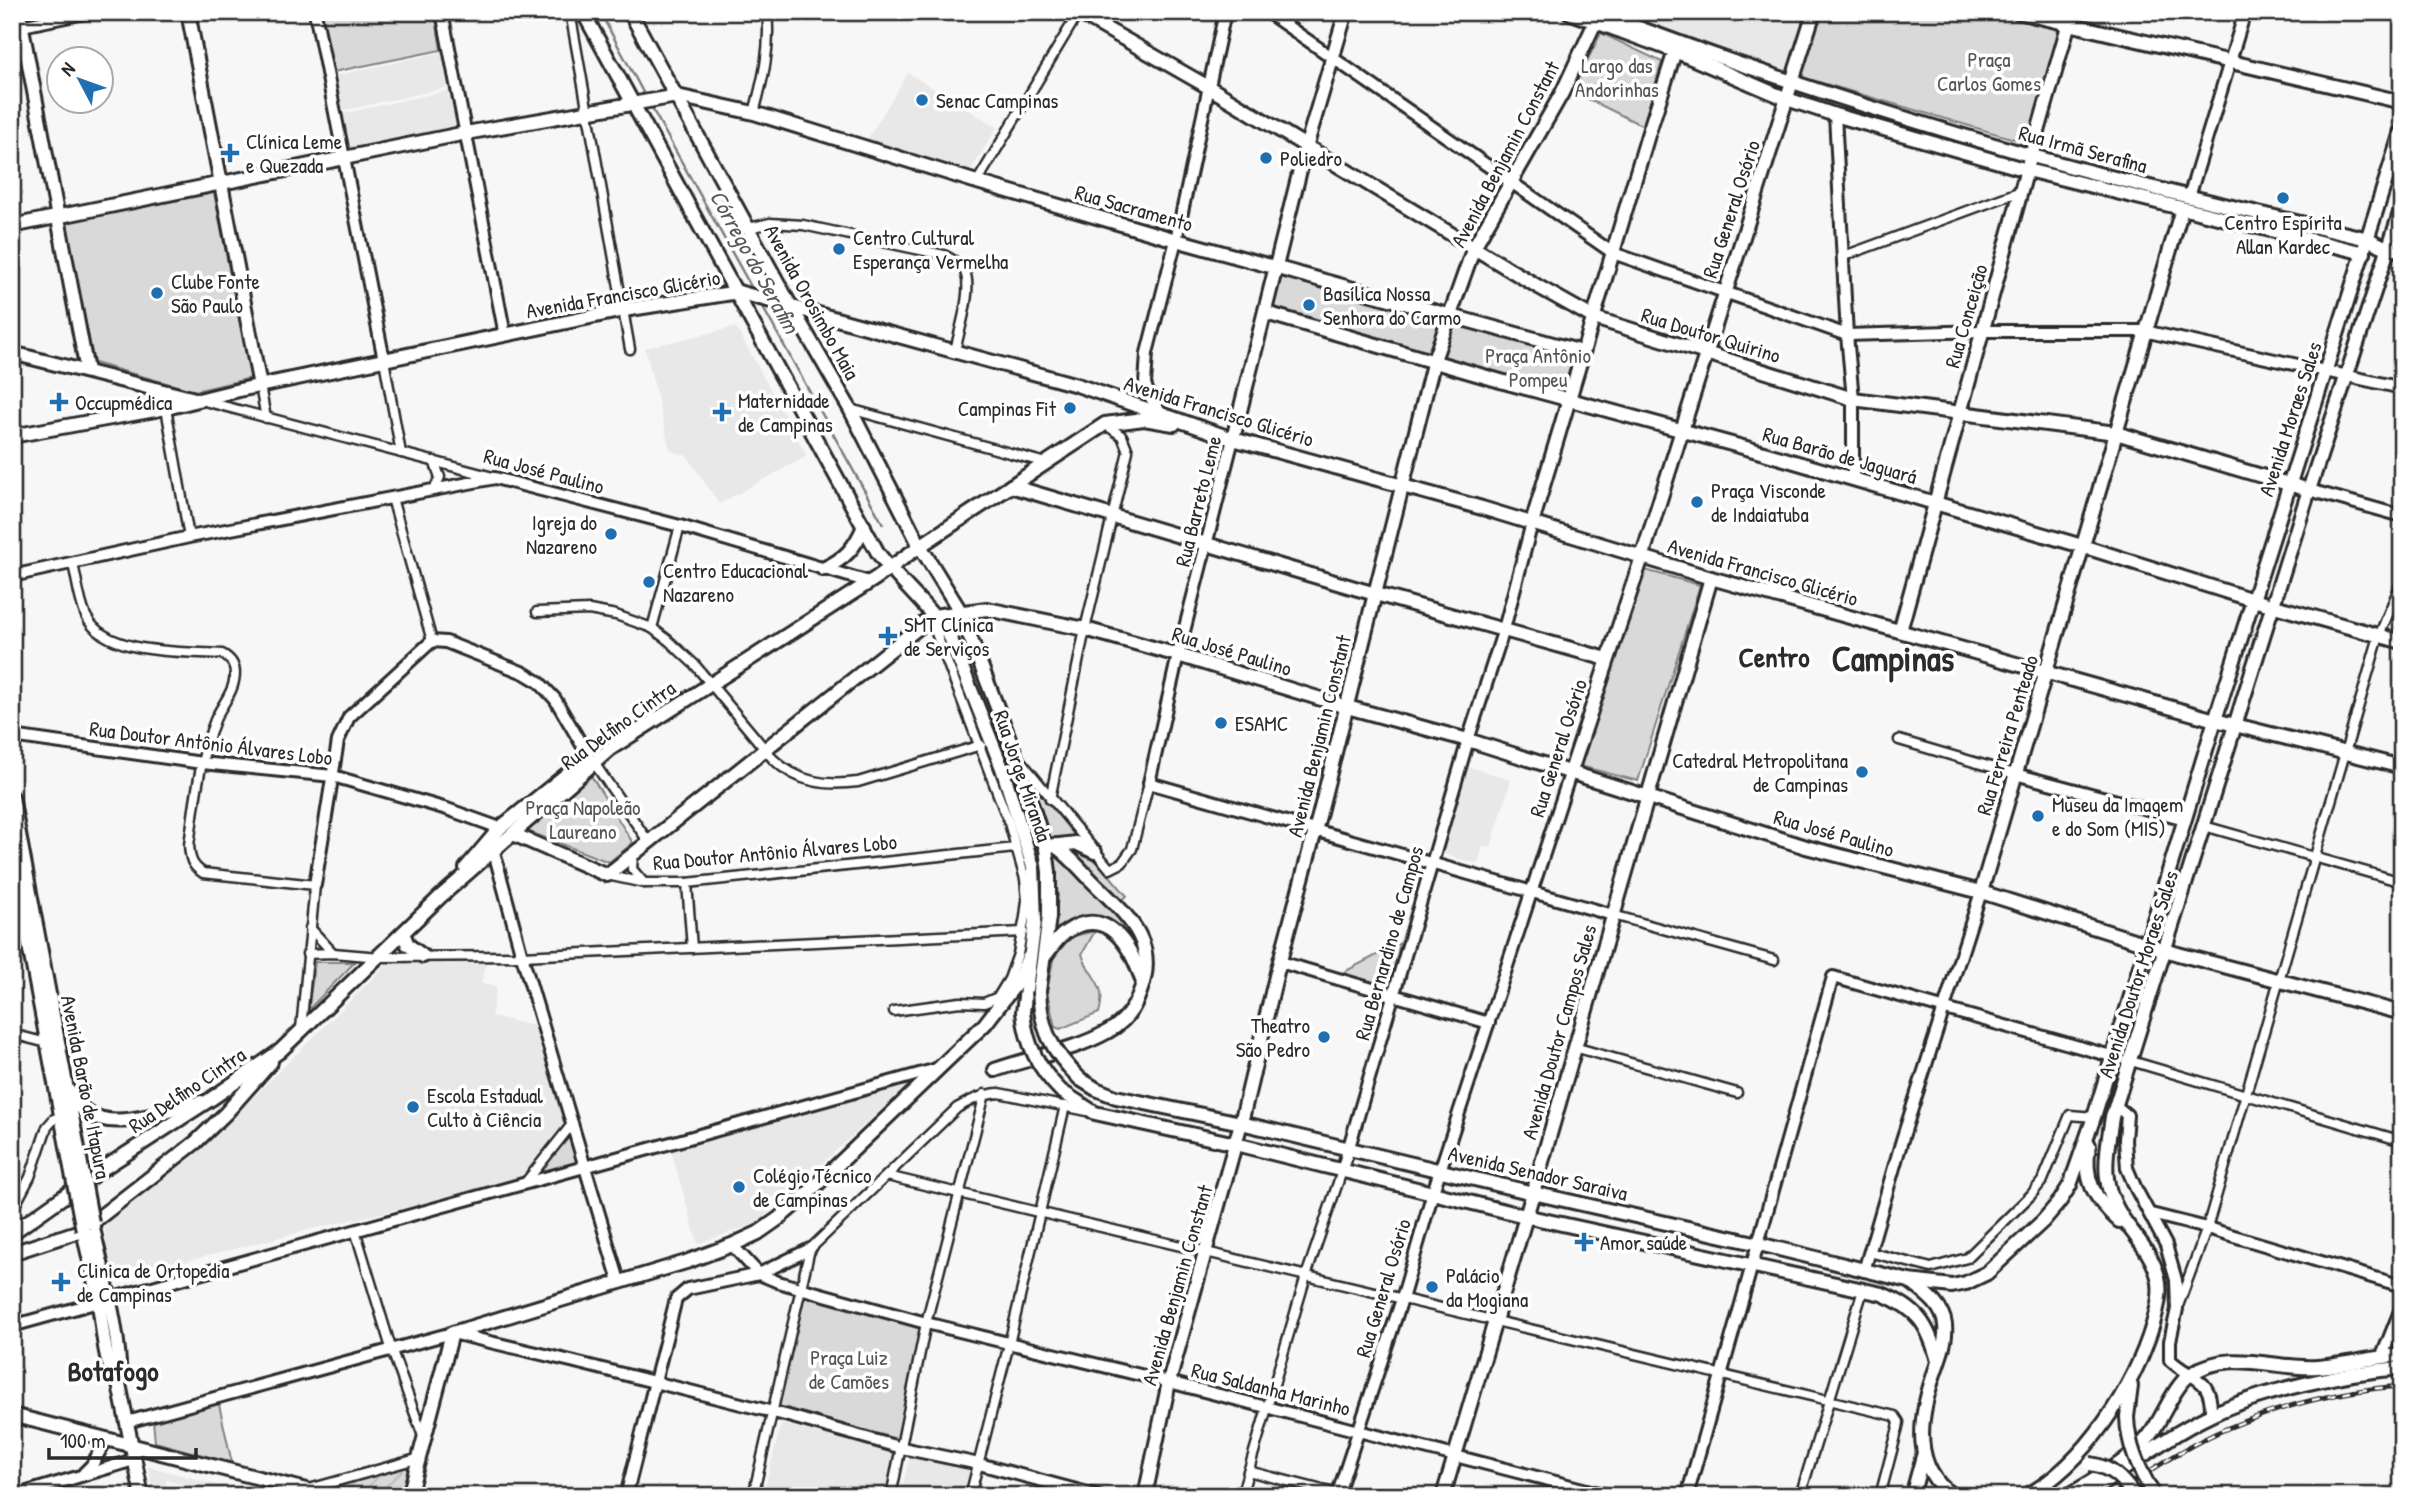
<svg xmlns="http://www.w3.org/2000/svg" width="2414" height="1508" font-family="'Patrick Hand',sans-serif">
  <style>
    .built { fill: #e8e8e8 }
    .park { fill: #d9d9d9; stroke: #828282; stroke-width: 2 }
    .garden { fill: url(#garden-furrows); stroke: #828282; stroke-width: 2 }
    .lines { fill: none; stroke-linecap: round; stroke-linejoin: round }
    .stream { stroke: #7b7b7b; stroke-width: 2.5 }
    .minor-casing { stroke: #2b2b2b; stroke-width: 13 }
    .tertiary-casing { stroke: #2b2b2b; stroke-width: 16 }
    .secondary-casing { stroke: #2b2b2b; stroke-width: 18 }
    .primary-casing { stroke: #2b2b2b; stroke-width: 18 }
    .minor { stroke: #fff; stroke-width: 8 }
    .tertiary { stroke: #fff; stroke-width: 10 }
    .secondary { stroke: #fff; stroke-width: 12 }
    .primary { stroke: #fff; stroke-width: 12 }
    .rail-casing { stroke: #2b2b2b; stroke-width: 5 }
    .rail { stroke: #fff; stroke-width: 2.5; stroke-dasharray: 8; stroke-linecap: butt }
    .primary-bridge-casing { stroke: #2b2b2b; stroke-width: 18; stroke-linecap: butt }
    .primary-bridge { stroke: #fff; stroke-width: 12 }
    .poi-dot { fill: #1f6fb2; stroke: #fff; stroke-width: 2.5 }
    .labels { text-anchor: middle; dominant-baseline: central; stroke-width: 7; stroke-linejoin: round; paint-order: stroke }
    .park-label { font-size: 21px; fill: #565656; stroke: #fff }
    .poi-label { font-size: 21px; fill: #2b2b2b; stroke: #fff; text-anchor: start }
    .street-label { font-size: 21px; fill: #2b2b2b; stroke: #fff }
    .water-label { font-size: 23px; font-style: italic; fill: #5a5a5a; stroke: #fff }
    .district-label { font-size: 28px; font-weight: bold; fill: #2b2b2b; stroke: #fff }
    .town-label { font-size: 35px; font-weight: bold; fill: #2b2b2b; stroke: #fff }
  </style>
  <defs>
    <pattern id="garden-furrows" width="10" height="10" patternUnits="userSpaceOnUse" patternTransform="scale(1.75)"><rect width="10" height="10" fill="#d9d9d9"/><path d="M-1 1l2-2M0 10L10 0M9 11l2-2" fill="none" stroke="#bababa"/></pattern>
  </defs>
  <rect width="100%" height="100%" fill="#f7f7f7"/>
  <filter id="ink" filterUnits="userSpaceOnUse"><feTurbulence type="fractalNoise" baseFrequency=".0143" numOctaves="2"/><feDisplacementMap in="SourceGraphic" scale="14" xChannelSelector="R" yChannelSelector="G"/><feConvolveMatrix kernelMatrix="1 2 1 2 8 2 1 2 1" color-interpolation-filters="sRGB"/></filter>
  <g filter="url(#ink)">
    <g class="built">
      <polygon points="1611,12 1811,12 1790,78"/>
      <polygon points="442,52 450,87 341,111 334,76"/>
      <polygon points="908,73 997,127 967,177 867,140"/>
      <polygon points="450,90 458,127 348,150 341,114"/>
      <polygon points="736,327 807,456 719,504 687,456 670,450 645,348"/>
      <polygon points="1469,767 1511,780 1491,848 1483,846 1478,864 1443,854"/>
      <polygon points="390,961 487,962 481,983 497,987 491,1016 543,1028 570,1121 523,1180 300,1232 110,1281 104,1224 212,1138"/>
      <polygon points="908,1085 757,1223 698,1244 671,1151"/>
      <polygon points="781,1424 895,1451 897,1452 888,1496 763,1496"/>
      <polygon points="911,1452 968,1465 973,1470 966,1496 900,1496"/>
      <polygon points="148,1466 257,1496 200,1496 199,1490 166,1480 168,1496 154,1496"/>
    </g>
    <g class="park">
      <polygon points="321,12 435,12 441,50 333,72"/>
      <polygon points="1819,12 1986,12 2060,29 2028,143 1798,76"/>
      <polygon points="1601,33 1662,62 1643,126 1572,91"/>
      <polygon points="214,193 251,378 195,391 94,363 65,222"/>
      <polygon points="1275,269 1582,352 1566,402 1266,312"/>
      <polygon points="1645,570 1700,585 1638,781 1580,766"/>
      <polygon points="590,774 633,843 609,862 522,829"/>
      <polygon points="1030,782 1127,896 1120,902 1050,841"/>
      <polygon points="1053,853 1124,920 1140,945 1142,962 1133,941 1106,920 1087,916 1054,932 1058,896"/>
      <path d="M1095,931l-13,23c8,26 26,28 17,59l-39,16 -5,-2 -8,-35 7,-37 16,-18z"/>
      <polygon points="1400,943 1391,991 1340,974"/>
      <polygon points="315,962 355,962 308,1010"/>
      <polygon points="567,1130 577,1163 538,1176 557,1151"/>
      <polygon points="805,1293 926,1323 899,1442 772,1413"/>
      <polygon points="218,1400 232,1463 155,1442 153,1420"/>
    </g>
    <polygon class="garden" points="415,1464 405,1496 360,1496 332,1488"/>
    <g class="lines">
      <g class="stream">
        <polyline points="600,12 645,96"/>
        <polyline points="650,105 754,292"/>
        <polyline points="761,304 883,524"/>
      </g>
      <g class="minor-casing">
        <g id="minor">
          <polyline points="570,12 630,349"/>
          <path d="M754,113c9,-34 17,-65 13,-101"/>
          <polyline points="977,182 1079,12"/>
          <path d="M749,228l21,-5 33,2 141,30c6,3 14,7 19,13 12,17 -4,63 -8,83"/>
          <polyline points="1844,256 2021,191"/>
          <polyline points="384,360 401,453"/>
          <polyline points="260,386 266,418"/>
          <polyline points="147,388 166,408 189,537"/>
          <polyline points="208,402 493,477"/>
          <polyline points="850,409 1046,463"/>
          <polyline points="434,490 440,477 434,461"/>
          <polyline points="392,498 432,641"/>
          <path d="M73,564c4,16 6,37 13,52 19,40 99,35 136,38 11,6 15,14 12,27 -2,14 -14,26 -19,39 -16,40 -20,83 -26,125 1,13 2,20 14,28l112,12 -14,144"/>
          <path d="M537,612l52,-2 27,5 36,13 16,12 27,25 78,94c25,24 53,27 85,23l123,-37"/>
          <polyline points="652,628 680,526"/>
          <polyline points="1899,740 2015,774"/>
          <polyline points="1019,759 1110,869 1122,863 1132,849 1149,783"/>
          <polyline points="592,760 648,841"/>
          <polyline points="1050,799 1085,629 1128,451 1122,436 1106,425"/>
          <polyline points="2204,826 2402,882"/>
          <polyline points="633,856 632,869 644,883"/>
          <polyline points="607,875 644,883 687,883 1015,848"/>
          <polyline points="687,883 692,948"/>
          <polyline points="1613,915 1774,960"/>
          <polyline points="310,928 333,953"/>
          <polyline points="307,954 333,953 380,957 522,956 1023,932"/>
          <polyline points="894,1011 960,1002 984,1003 998,997 1009,979 1018,954 1025,917 1027,900 1025,879 1009,823 936,633 935,618"/>
          <polyline points="12,1034 47,1043"/>
          <polyline points="1574,1047 1737,1093"/>
          <polyline points="2131,1061 2402,1141"/>
          <polyline points="887,1176 1895,1416 1899,1422 1898,1428 1880,1496"/>
          <polyline points="525,1183 573,1123"/>
          <polyline points="12,1211 30,1177 47,1127 54,1119 62,1117"/>
          <polyline points="355,1230 391,1348 424,1439"/>
          <polyline points="1869,1252 1931,1268 1967,1258 2031,1195 2043,1180 2070,1115 2094,1117"/>
          <polyline points="2178,1306 2207,1228 2379,636 2402,581"/>
          <polyline points="1248,1471 1338,1494"/>
          <polyline points="309,1489 420,1458"/>
          <polyline points="2172,1494 2173,1496"/>
          <path d="M753,1496l57,-247 147,-141c14,-8 26,-14 42,-15l88,18"/>
          <polyline points="891,1496 926,1323 985,1094"/>
          <polyline points="970,1496 1009,1344 1065,1106"/>
          <polyline points="1241,1496 1306,1276 1342,1171"/>
          <polyline points="1800,1496 1863,1290"/>
        </g>
      </g>
      <g class="tertiary-casing">
        <g id="tertiary">
          <polyline points="315,12 384,360"/>
          <polyline points="442,12 505,335"/>
          <polyline points="1267,12 1613,253 1847,335 1982,331 2144,331 2402,388"/>
          <polyline points="12,28 90,12"/>
          <polyline points="1835,115 1847,335 1853,399 1853,479"/>
          <polyline points="2189,197 2245,12"/>
          <polyline points="2389,249 2402,252"/>
          <polyline points="1160,412 1149,395 1145,384 1147,353 1176,240 1225,12"/>
          <polyline points="1233,439 1178,655 1149,783 1613,915"/>
          <polyline points="2309,490 2402,516"/>
          <polyline points="12,576 189,537 495,478 680,526 869,582"/>
          <polyline points="12,736 202,763 333,776 447,809 500,828"/>
          <polyline points="2015,774 2185,819"/>
          <polyline points="494,852 522,956 619,1281"/>
          <polyline points="315,885 338,741 349,717 432,641 446,642 524,673 539,682 555,699 589,757"/>
          <polyline points="1280,962 1489,1023"/>
          <path d="M2116,1106l11,9 -2,25 2,28 9,21 30,56 10,35 1,29 -7,32v19c24,22 42,16 41,54"/>
          <polyline points="1342,1171 1468,740 1504,629 1532,523"/>
          <polyline points="2151,1214 2207,1228 2402,1286"/>
          <polyline points="732,1245 759,1274 778,1282 926,1323 1169,1382 1610,1496"/>
          <polyline points="1864,1271 1902,1140 1981,892"/>
          <polyline points="12,1326 937,1069"/>
          <polyline points="2382,1356 2402,1306"/>
          <polyline points="127,1422 452,1333 571,1361 785,1415 902,1448 979,1464 1099,1496"/>
          <polyline points="84,1473 92,1465 106,1440"/>
          <polyline points="14,1496 134,1460"/>
          <polyline points="626,1496 676,1299 688,1289 759,1274 810,1249"/>
          <polyline points="1337,1496 1402,1299 1433,1192 1571,771"/>
          <polyline points="1687,1496 1833,977 2111,1056"/>
        </g>
      </g>
      <g class="secondary-casing">
        <g id="secondary">
          <polyline points="19,12 87,371"/>
          <polyline points="188,12 260,386"/>
          <polyline points="1077,12 1210,88 1537,286 1594,318 1853,399 2116,433 2309,490"/>
          <polyline points="2018,12 2402,102"/>
          <polyline points="2031,156 2072,12"/>
          <polyline points="12,226 466,133 677,96 754,113 977,182 1176,240 1582,352"/>
          <polyline points="1266,313 1504,382 1750,449 2082,546 2253,600 2402,642"/>
          <polyline points="12,353 195,399"/>
          <polyline points="12,436 166,408 239,390 624,310 738,292"/>
          <polyline points="1233,439 1304,154 1346,12"/>
          <polyline points="1011,486 1358,589 1607,659"/>
          <polyline points="1532,523 1648,135 1675,51"/>
          <polyline points="1571,771 1642,557 1814,12"/>
          <polyline points="513,834 607,875 933,616 987,609 1085,629 1178,655 1347,707 1468,740 1806,847 1981,892 2178,954 2402,1013"/>
          <polyline points="1981,892 2182,209"/>
          <polyline points="409,1496 452,1333 686,1262 732,1245 758,1233 778,1219 804,1197 985,1024 1018,981 1028,958"/>
        </g>
      </g>
      <g class="primary-casing">
        <g id="primary">
          <path d="M583,12l295,541c22,30 51,54 72,84l52,131 31,99 2,54 -12,91"/>
          <polyline points="630,12 790,305 850,409 920,546 960,611 1015,754 1046,849 1049,872 1049,917 1039,991"/>
          <polyline points="1569,12 1675,51 1787,99 1835,115 2027,170 2364,253"/>
          <path d="M1597,12c142,55 286,101 432,143 112,32 226,57 339,84l21,10"/>
          <polyline points="738,292 1077,385 1233,439 1482,508 1711,578 2215,720 2402,767"/>
          <path d="M823,569c22,-10 32,-21 41,-43"/>
          <polyline points="1900,631 2029,162"/>
          <polyline points="12,797 74,1127"/>
          <polyline points="1051,846 1076,843 1095,852"/>
          <polyline points="12,855 64,1131"/>
          <polyline points="466,868 500,828 587,758"/>
          <polyline points="403,933 408,945 423,956"/>
          <path d="M1044,957c7,-8 13,-19 22,-25 41,-28 65,14 76,48"/>
          <path d="M995,1070c36,-13 78,-19 112,-38 17,-9 27,-22 33,-40 20,-51 -14,-77 -47,-110 -12,-12 -24,-27 -39,-37"/>
          <polyline points="1080,1079 1096,1089 1116,1097 1241,1123 1533,1193 1759,1244 1909,1281 1952,1286 1966,1283 1987,1273 2043,1221 2060,1201 2070,1185 2094,1117 2215,720 2402,129"/>
          <path d="M1061,1091l34,22 141,31 289,72 357,78c36,15 46,30 56,67"/>
          <path d="M72,1093c21,51 92,17 129,9"/>
          <path d="M2089,1145c-6,34 5,54 30,76"/>
          <path d="M92,1223c10,49 30,113 27,161l23,112"/>
          <path d="M83,1230c5,24 11,47 15,70 6,27 4,61 21,84"/>
          <polyline points="12,1233 101,1170 211,1099 280,1051 440,897 610,749 876,578 920,546 1105,424 1144,419 1174,424"/>
          <polyline points="12,1253 83,1230 196,1142 226,1113 271,1062"/>
          <path d="M1912,1283c14,11 31,23 33,42 2,17 -7,36 -12,52 -14,42 -21,91 20,119"/>
          <polyline points="12,1415 330,1496"/>
          <polyline points="2127,1417 2131,1386"/>
          <polyline points="1145,1496 1169,1382 1241,1123 1277,972 1319,816 1434,360 1474,247 1562,93 1600,12"/>
          <polyline points="1443,1496 1533,1193 1711,578"/>
          <polyline points="1912,1496 1923,1456"/>
          <path d="M2026,1496c59,-32 108,-108 127,-172 4,-15 9,-31 5,-47 -5,-20 -17,-34 -29,-50 -30,-39 -24,-64 -17,-110l197,-627 93,-283"/>
          <path d="M2068,1496c28,-18 60,-33 81,-60 14,-18 25,-51 42,-62 40,-26 83,-4 126,-7 28,-2 56,-10 85,-12"/>
          <path d="M2085,1496c41,-27 81,-60 126,-81 50,-24 135,-43 191,-47"/>
        </g>
      </g>
      <use href="#minor" class="minor"/>
      <use href="#tertiary" class="tertiary"/>
      <use href="#secondary" class="secondary"/>
      <use href="#primary" class="primary"/>
      <g class="rail-casing">
        <path id="rail" d="M2111,1496c38,-24 76,-51 117,-68 56,-23 114,-38 174,-42"/>
      </g>
      <use href="#rail" class="rail"/>
      <g class="primary-bridge-casing">
        <g id="primary-bridge">
          <path d="M1039,991c2,40 13,60 41,88"/>
          <path d="M1023,1012c3,32 15,56 38,79"/>
          <polyline points="74,1127 92,1223"/>
          <polyline points="64,1131 83,1230"/>
          <path d="M2127,1417c1,29 11,50 25,75"/>
          <path d="M2090,1464c22,3 32,15 45,32"/>
        </g>
      </g>
      <use href="#primary-bridge" class="primary-bridge"/>
    </g>
  </g>
  <g class="poi-dot">
    <circle cx="922" cy="100" r="7"/>
    <path d="M226.5 142.5h7v7h7v7h-7v7h-7v-7h-7v-7h7z"/>
    <circle cx="1266" cy="158" r="7"/>
    <circle cx="2283" cy="198" r="7"/>
    <circle cx="839" cy="249" r="7"/>
    <circle cx="157" cy="293" r="7"/>
    <circle cx="1309" cy="305" r="7"/>
    <path d="M55.5 391.5h7v7h7v7h-7v7h-7v-7h-7v-7h7z"/>
    <circle cx="1070" cy="408" r="7"/>
    <path d="M718.5 401.5h7v7h7v7h-7v7h-7v-7h-7v-7h7z"/>
    <circle cx="1697" cy="502" r="7"/>
    <circle cx="611" cy="534" r="7"/>
    <circle cx="649" cy="582" r="7"/>
    <path d="M884.5 625.5h7v7h7v7h-7v7h-7v-7h-7v-7h7z"/>
    <circle cx="1221" cy="723" r="7"/>
    <circle cx="1862" cy="772" r="7"/>
    <circle cx="2038" cy="816" r="7"/>
    <circle cx="1324" cy="1037" r="7"/>
    <circle cx="413" cy="1107" r="7"/>
    <circle cx="739" cy="1187" r="7"/>
    <path d="M1580.5 1231.5h7v7h7v7h-7v7h-7v-7h-7v-7h7z"/>
    <path d="M57.5 1271.5h7v7h7v7h-7v7h-7v-7h-7v-7h7z"/>
    <circle cx="1432" cy="1287" r="7"/>
  </g>
  <g class="labels">
    <g class="park-label">
      <text x="1989" y="59">Praça<tspan x="1989" dy="24">Carlos Gomes</tspan></text>
      <text x="1617" y="65">Largo das<tspan x="1617" dy="24">Andorinhas</tspan></text>
      <text x="1538" y="355">Praça Antônio<tspan x="1538" dy="24">Pompeu</tspan></text>
      <text x="583" y="807">Praça Napoleão<tspan x="583" dy="24">Laureano</tspan></text>
      <text x="849" y="1357">Praça Luiz<tspan x="849" dy="24">de Camões</tspan></text>
    </g>
    <g class="poi-label">
      <text x="936" y="100">Senac Campinas</text>
      <text x="246" y="141">Clínica Leme<tspan x="246" dy="24">e Quezada</tspan></text>
      <text x="1280" y="158">Poliedro</text>
      <text x="2283" y="222" text-anchor="middle">Centro Espírita<tspan x="2283" dy="24">Allan Kardec</tspan></text>
      <text x="853" y="237">Centro Cultural<tspan x="853" dy="24">Esperança Vermelha</tspan></text>
      <text x="171" y="281">Clube Fonte<tspan x="171" dy="24">São Paulo</tspan></text>
      <text x="1323" y="293">Basílica Nossa<tspan x="1323" dy="24">Senhora do Carmo</tspan></text>
      <text x="738" y="400">Maternidade<tspan x="738" dy="24">de Campinas</tspan></text>
      <text x="75" y="402">Occupmédica</text>
      <text x="1056" y="408" text-anchor="end">Campinas Fit</text>
      <text x="1711" y="490">Praça Visconde<tspan x="1711" dy="24">de Indaiatuba</tspan></text>
      <text x="597" y="522" text-anchor="end">Igreja do<tspan x="597" dy="24">Nazareno</tspan></text>
      <text x="663" y="570">Centro Educacional<tspan x="663" dy="24">Nazareno</tspan></text>
      <text x="904" y="624">SMT Clínica<tspan x="904" dy="24">de Serviços</tspan></text>
      <text x="1235" y="723">ESAMC</text>
      <text x="1848" y="760" text-anchor="end">Catedral Metropolitana<tspan x="1848" dy="24">de Campinas</tspan></text>
      <text x="2052" y="804">Museu da Imagem<tspan x="2052" dy="24">e do Som (MIS)</tspan></text>
      <text x="1310" y="1025" text-anchor="end">Theatro<tspan x="1310" dy="24">São Pedro</tspan></text>
      <text x="427" y="1095">Escola Estadual<tspan x="427" dy="24">Culto à Ciência</tspan></text>
      <text x="753" y="1175">Colégio Técnico<tspan x="753" dy="24">de Campinas</tspan></text>
      <text x="1600" y="1242">Amor saúde</text>
      <text x="77" y="1270">Clinica de Ortopedia<tspan x="77" dy="24">de Campinas</tspan></text>
      <text x="1446" y="1275">Palácio<tspan x="1446" dy="24">da Mogiana</tspan></text>
    </g>
    <g class="street-label">
      <text transform="translate(2083 149) rotate(15)">Rua Irmã Serafina</text>
      <text transform="translate(1505 154) rotate(-62)">Avenida Benjamin Constant</text>
      <text transform="translate(1134 208) rotate(16)">Rua Sacramento</text>
      <text transform="translate(1731 209) rotate(-72)">Rua General Osório</text>
      <text transform="translate(623 294) rotate(-10)">Avenida Francisco Glicério</text>
      <text transform="translate(812 302) rotate(61)">Avenida Orosimbo Maia</text>
      <text transform="translate(1966 316) rotate(-74)">Rua Conceição</text>
      <text transform="translate(1711 335) rotate(17)">Rua Doutor Quirino</text>
      <text transform="translate(1219 411) rotate(17)">Avenida Francisco Glicério</text>
      <text transform="translate(2290 419) rotate(-72)">Avenida Moraes Sales</text>
      <text transform="translate(1840 455) rotate(16)">Rua Barão de Jaguará</text>
      <text transform="translate(544 471) rotate(15)">Rua José Paulino</text>
      <text transform="translate(1198 501) rotate(-76)">Rua Barreto Leme</text>
      <text transform="translate(1763 572) rotate(16)">Avenida Francisco Glicério</text>
      <text transform="translate(1232 651) rotate(17)">Rua José Paulino</text>
      <text transform="translate(618 725) rotate(-36)">Rua Delfino Cintra</text>
      <text transform="translate(2007 735) rotate(-73)">Rua Ferreira Penteado</text>
      <text transform="translate(1319 736) rotate(-76)">Avenida Benjamin Constant</text>
      <text transform="translate(211 743) rotate(7)">Rua Doutor Antônio Álvares Lobo</text>
      <text transform="translate(1558 748) rotate(-72)">Rua General Osório</text>
      <text transform="translate(1023 776) rotate(71)">Rua Jorge Miranda</text>
      <text transform="translate(1834 833) rotate(16)">Rua José Paulino</text>
      <text transform="translate(775 852) rotate(-5)">Rua Doutor Antônio Álvares Lobo</text>
      <text transform="translate(1389 943) rotate(-74)">Rua Bernardino de Campos</text>
      <text transform="translate(2138 974) rotate(-72)">Avenida Doutor Moraes Sales</text>
      <text transform="translate(1559 1032) rotate(-74)">Avenida Doutor Campos Sales</text>
      <text transform="translate(86 1087) rotate(79)">Avenida Barão de Itapura</text>
      <text transform="translate(187 1090) rotate(-34)">Rua Delfino Cintra</text>
      <text transform="translate(1538 1173) rotate(13)">Avenida Senador Saraiva</text>
      <text transform="translate(1177 1285) rotate(-74)">Avenida Benjamin Constant</text>
      <text transform="translate(1383 1288) rotate(-73)">Rua General Osório</text>
      <text transform="translate(1271 1389) rotate(14)">Rua Saldanha Marinho</text>
    </g>
    <g class="water-label">
      <text transform="translate(755 261) rotate(61)">Córrego do Serafim</text>
    </g>
    <g class="district-label">
      <text x="1774" y="657">Centro</text>
      <text x="113" y="1371">Botafogo</text>
    </g>
    <g class="town-label">
      <text x="1893" y="658">Campinas</text>
    </g>
  </g>
  <rect width="2414" height="1508" fill="none" stroke="#fff" stroke-width="42"/>
  <rect x="21" y="21" width="2372" height="1466" fill="none" stroke="#2b2b2b" stroke-width="2.5" filter="url(#ink)"/>
  <g transform="translate(80 80) rotate(311)"><circle r="33" fill="#ffffff" stroke="#aaaaaa" stroke-width="2"/>
  <path d="M0-5L12 26L0 18L-12 26Z" fill="#1f6fb2"/>
  <text y="-10" font-size="19" font-weight="bold" text-anchor="middle" fill="#2b2b2b">N</text>
  </g>
  <path d="M49 1448v10h147v-10" fill="none" stroke="#2b2b2b" stroke-width="3.5"/>
  <text x="60" y="1448" font-size="21" fill="#2b2b2b" stroke="#ffffff" stroke-width="5" paint-order="stroke">100 m</text>
</svg>
